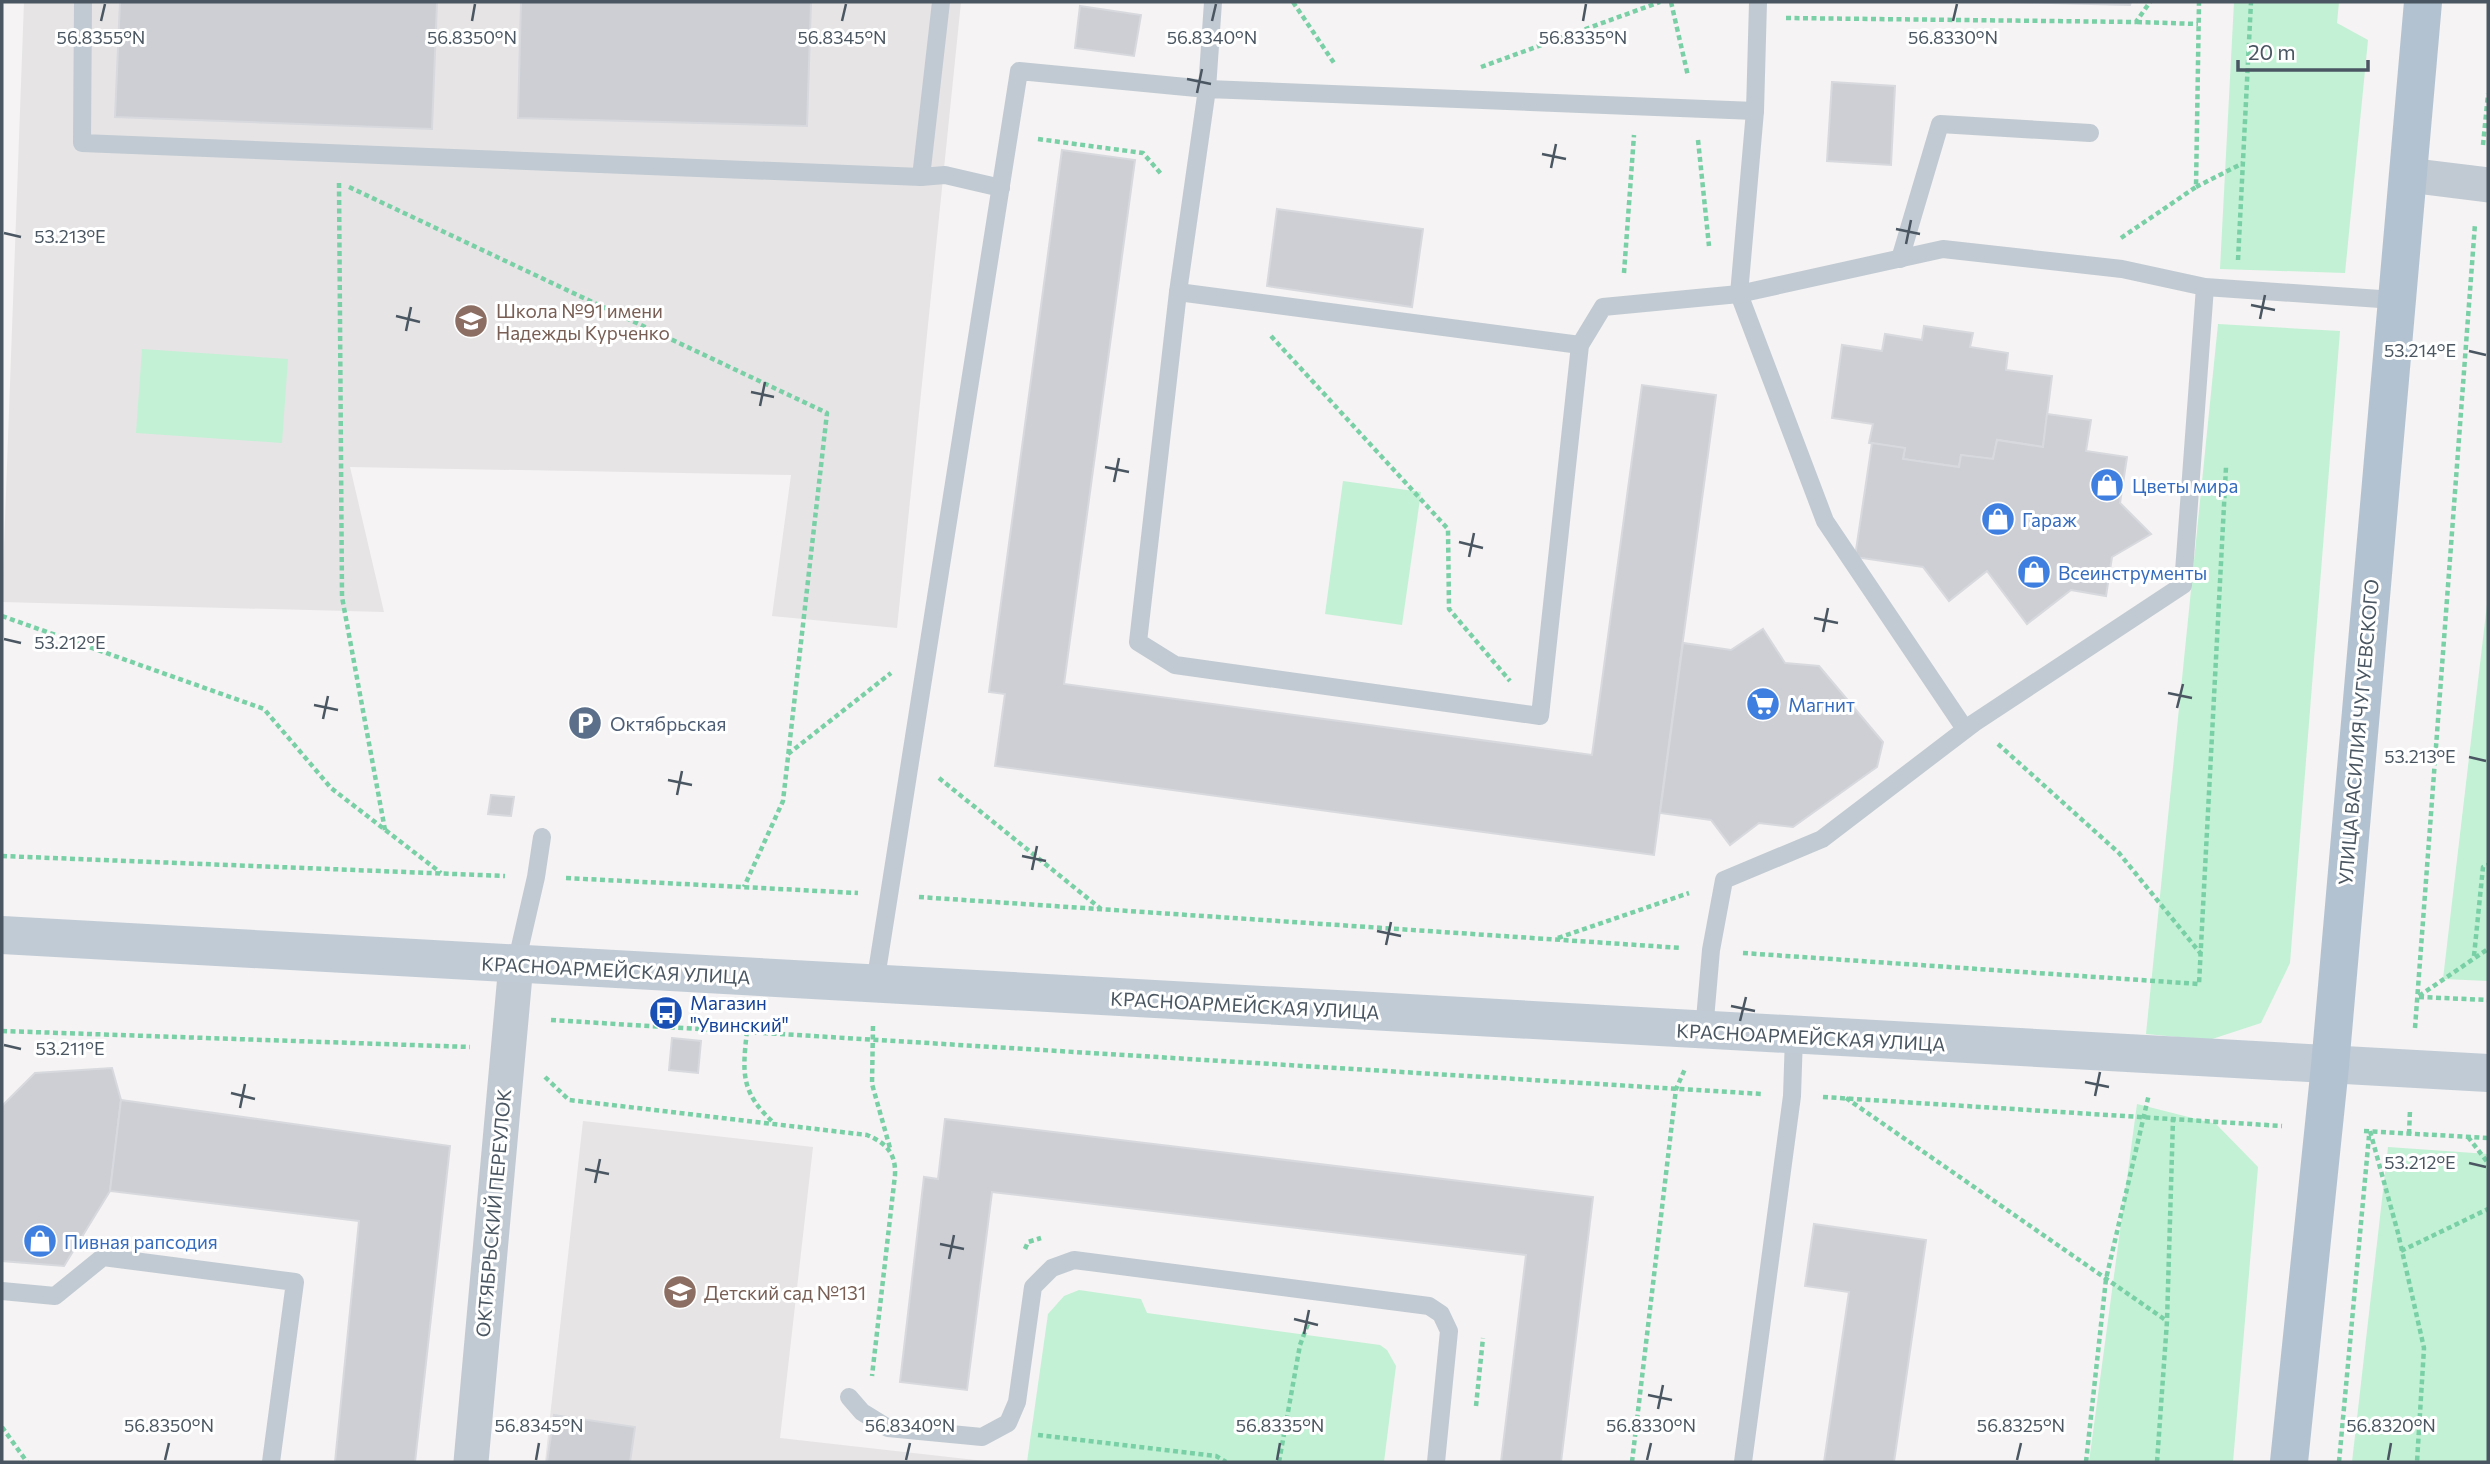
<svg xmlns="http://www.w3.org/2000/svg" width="2490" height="1464" font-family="Commissioner,sans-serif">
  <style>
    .education { fill: #e6e4e5 }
    .green { fill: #c3f1d5 }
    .building { fill: #cdcfd5; stroke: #d7d9de; stroke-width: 2 }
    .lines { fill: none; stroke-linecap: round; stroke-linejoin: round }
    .path { stroke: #7ad0a6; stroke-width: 4.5; stroke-dasharray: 5 3.5; stroke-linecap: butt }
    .lane { stroke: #c1cad2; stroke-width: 18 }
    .street { stroke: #c1cad2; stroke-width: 35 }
    .secondary { stroke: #c1cbd6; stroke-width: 38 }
    .primary { stroke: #b3c2d1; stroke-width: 38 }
    .ticks { fill: none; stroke: #4a5661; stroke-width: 2.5 }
    .labels { text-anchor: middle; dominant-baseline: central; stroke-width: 6; stroke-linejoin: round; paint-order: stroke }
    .education-label { font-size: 19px; fill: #785e54; stroke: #fff; text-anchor: start }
    .shop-label { font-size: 19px; fill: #366cbe; stroke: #fff; text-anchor: start }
    .service-label { font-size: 19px; fill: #4e5e75; stroke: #fff; text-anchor: start }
    .street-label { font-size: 19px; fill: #4a5661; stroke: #fff }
    .transit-label { font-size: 19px; fill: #164399; stroke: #fff; text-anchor: start }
    .ticks-label { font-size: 18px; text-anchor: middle; fill: #4a5661; stroke: #fff; stroke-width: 6; stroke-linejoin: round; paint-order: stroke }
  </style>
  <rect width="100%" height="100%" fill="#f5f3f3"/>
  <g class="education">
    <polygon points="24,2 961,2 897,628 772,616 791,475 350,467 384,612 2,602"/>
    <polygon points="583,1121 813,1147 780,1438 993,1462 545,1462"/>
  </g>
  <g class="green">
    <polygon points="2234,2 2339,2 2337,23 2368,40 2345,273 2220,269"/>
    <polygon points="2218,324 2340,331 2290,963 2261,1023 2209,1040 2146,1034"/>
    <polygon points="142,349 288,359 282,443 136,433"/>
    <polygon points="1343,481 1421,492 1402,625 1325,614"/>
    <polygon points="2488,596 2488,981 2443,979"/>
    <polygon points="2137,1104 2216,1124 2258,1167 2233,1462 2089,1462"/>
    <polygon points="2388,1147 2488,1154 2488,1462 2352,1462"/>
    <polygon points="1079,1290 1141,1299 1147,1313 1380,1345 1387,1350 1396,1366 1384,1462 1027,1462 1048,1314 1064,1296"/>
  </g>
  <g class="building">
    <polygon points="120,2 437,2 432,129 115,117"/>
    <polygon points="521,2 811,2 807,126 518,118"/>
    <polygon points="2008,2 2131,2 2130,5"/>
    <polygon points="1080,6 1141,15 1134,56 1075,48"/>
    <polygon points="1832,82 1895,86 1891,165 1827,161"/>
    <polygon points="1062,150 1135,160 1064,684 1592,755 1642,385 1716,395 1654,855 995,766 1005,694 989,692"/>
    <polygon points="1277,209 1423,229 1412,307 1267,286"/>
    <polygon points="1924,326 1973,333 1970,347 2008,353 2006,370 2052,376 2043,447 1997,440 1993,459 1961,455 1959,467 1903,459 1905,448 1869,443 1873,424 1832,418 1842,345 1882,351 1885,334 1922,340"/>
    <polygon points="2047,414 2091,420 2086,451 2127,457 2120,503 2151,534 2112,557 2106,596 2071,590 2027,624 1987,571 1949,601 1923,567 1855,557 1872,443 1905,448 1903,459 1959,467 1961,455 1993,459 1997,440 2043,447"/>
    <polygon points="1763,629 1785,663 1819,666 1883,742 1877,767 1793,827 1759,823 1730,845 1711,820 1660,813 1683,643 1731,650"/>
    <polygon points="491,795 514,797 511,816 488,814"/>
    <polygon points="672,1038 701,1041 698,1073 669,1070"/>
    <polygon points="112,1068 121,1100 110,1191 64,1266 2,1261 2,1106 35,1073"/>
    <polygon points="121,1100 450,1146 415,1462 335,1462 359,1221 110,1191"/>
    <polygon points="945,1119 1593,1197 1561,1462 1501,1462 1526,1255 992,1192 967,1390 900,1382 924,1177 938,1179"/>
    <polygon points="1814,1224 1926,1240 1894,1462 1824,1462 1849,1292 1805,1286"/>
    <polygon points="554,1415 635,1427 630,1462 547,1462"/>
  </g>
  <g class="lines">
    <g class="path">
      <polyline points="1293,2 1334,63"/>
      <polyline points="1671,2 1688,76"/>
      <polyline points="1786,18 2136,22 2150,2"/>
      <polyline points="2137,22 2198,24"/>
      <polyline points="1481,67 1660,2"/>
      <polyline points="1038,139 1143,153 1162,175"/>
      <polyline points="1698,140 1709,246"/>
      <polyline points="2483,145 2488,94"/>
      <polyline points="339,183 342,597 385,830"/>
      <polyline points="349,187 827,413 783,801 744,887"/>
      <polyline points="2196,187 2243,163"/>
      <polyline points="2121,238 2196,187 2199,2"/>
      <polyline points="2238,260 2251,2"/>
      <polyline points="1624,273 1634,135"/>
      <polyline points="1271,336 1448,529 1449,609 1510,681"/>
      <polyline points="2,616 264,709 331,788 441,873"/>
      <polyline points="1998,744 2119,853 2201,954"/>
      <polyline points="788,754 891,673"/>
      <polyline points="939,778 1101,909"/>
      <polyline points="2,856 505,876"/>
      <polyline points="566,878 858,893"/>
      <polyline points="919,897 1682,948"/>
      <polyline points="1558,938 1689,893"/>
      <polyline points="1743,953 2199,984 2226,467"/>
      <polyline points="2474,956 2483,867 2488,865"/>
      <polyline points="2419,996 2488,949"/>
      <polyline points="2419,997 2488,1000"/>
      <polyline points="551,1020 1762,1094"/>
      <polyline points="873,1026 872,1084 890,1148"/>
      <polyline points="2415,1028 2475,224"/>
      <polyline points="2,1031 470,1047"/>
      <path d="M747,1031c-5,44 -6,62 28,93"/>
      <path d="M545,1077l24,23 298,35c19,8 29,18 28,40l-23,201"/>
      <polyline points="1823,1097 2282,1126"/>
      <polyline points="1846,1098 2167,1321"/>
      <polyline points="2364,1131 2488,1138"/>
      <polyline points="2370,1131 2398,1233 2424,1348 2417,1462"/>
      <polyline points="2409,1134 2410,1110"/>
      <polyline points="2468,1137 2488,1163"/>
      <polyline points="1025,1249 1028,1242 1041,1238"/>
      <polyline points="2401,1251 2488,1209"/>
      <polyline points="1476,1406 1483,1338"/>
      <polyline points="2,1427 27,1462"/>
      <polyline points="1038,1435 1216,1456 1226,1462"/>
      <polyline points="1279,1462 1300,1345 1309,1321"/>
      <polyline points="1632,1462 1676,1089 1685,1069"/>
      <polyline points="2086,1462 2106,1279 2149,1094"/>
      <polyline points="2157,1462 2167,1321 2173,1119"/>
      <polyline points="2339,1462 2369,1136"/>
    </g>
    <g class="lane">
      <polyline points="83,2 82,143 921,177 945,175 1001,188"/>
      <polyline points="1758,2 1755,111 1739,294 1825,521 1965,729"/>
      <polyline points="1755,111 1207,89 1178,292 1138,642 1175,665 1540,716 1580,345 1603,307 1739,294 1943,249 2122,269 2205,287 2395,300"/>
      <polyline points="921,177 941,2"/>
      <polyline points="1900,259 1940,124 2090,133"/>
      <polyline points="1178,292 1580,345"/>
      <polyline points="516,964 536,877 542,837"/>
      <polyline points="875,984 1019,71 1207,89 1213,2"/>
      <polyline points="1704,1031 1711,950 1724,880 1822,839 1974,723 2183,585 2205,287"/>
      <polyline points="2,1291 55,1296 103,1257 295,1282 271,1462"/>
      <polyline points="849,1397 862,1412 888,1428 982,1437 1008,1423 1017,1402 1033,1287 1052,1268 1074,1260 1429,1306 1441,1314 1449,1331 1436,1462"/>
      <polyline points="1743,1462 1792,1096 1794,1036"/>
    </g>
    <g class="street">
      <polyline points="2408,175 2488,185"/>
      <polyline points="471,1462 516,964"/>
    </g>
    <polyline class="secondary" points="2,935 2488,1073"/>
    <polyline class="primary" points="2289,1462 2330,1066 2423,2"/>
  </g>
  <path class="ticks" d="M101,21l4,-17M472,21l3,-17M842,21l4,-17M1212,21l4,-17M1583,21l3,-17M1953,21l4,-17M1187,79l24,5M1197,93l5,-24M1542,154l24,5M1551,168l5,-24M1896,229l24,5M4,233l17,4M1906,244l5,-24M2251,305l24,5M396,316l24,6M2260,319l5,-24M406,331l5,-24M2469,351l17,4M751,392l23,5M760,406l5,-24M1105,467l24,5M1114,482l5,-24M1459,542l24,6M1469,557l5,-24M1814,618l24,5M1823,632l5,-24M4,639l17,4M2168,693l24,5M314,705l24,5M2177,708l6,-24M323,719l5,-23M2469,757l17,4M668,780l24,5M677,795l5,-24M1022,856l24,5M1032,870l5,-24M1377,931l24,5M1386,945l5,-23M1731,1006l24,5M1740,1021l6,-24M4,1045l17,4M2085,1082l24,5M231,1093l24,6M2095,1096l5,-24M240,1108l5,-24M2469,1163l17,4M585,1169l24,5M595,1183l5,-24M940,1244l24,5M949,1259l5,-24M1294,1319l24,6M1304,1334l5,-24M1648,1395l24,5M1658,1409l5,-24M165,1460l4,-17M536,1460l3,-17M906,1460l4,-17M1277,1460l3,-17M1647,1460l4,-17M2017,1460l4,-17M2388,1460l3,-17"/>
  <defs>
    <g id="school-disc" transform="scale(1.75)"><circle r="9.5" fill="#8d6e63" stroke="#fff"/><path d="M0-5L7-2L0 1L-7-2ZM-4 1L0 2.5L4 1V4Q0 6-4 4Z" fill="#fff"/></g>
    <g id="shop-disc" transform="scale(1.75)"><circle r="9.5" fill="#3f7fe0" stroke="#fff"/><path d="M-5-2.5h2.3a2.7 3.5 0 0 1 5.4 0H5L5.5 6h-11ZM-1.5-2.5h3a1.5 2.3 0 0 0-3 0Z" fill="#fff"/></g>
    <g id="supermarket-disc" transform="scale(1.75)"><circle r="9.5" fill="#3f7fe0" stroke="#fff"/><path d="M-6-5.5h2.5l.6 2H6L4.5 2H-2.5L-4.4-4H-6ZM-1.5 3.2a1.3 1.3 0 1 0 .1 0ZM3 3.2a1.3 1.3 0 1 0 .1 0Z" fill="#fff"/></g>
    <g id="parking-disc" transform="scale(1.75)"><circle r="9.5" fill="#5c6f8a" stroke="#fff"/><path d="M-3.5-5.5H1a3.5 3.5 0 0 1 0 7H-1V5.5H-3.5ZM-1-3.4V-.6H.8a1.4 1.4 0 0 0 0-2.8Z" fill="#fff"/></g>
    <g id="bus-disc" transform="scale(1.75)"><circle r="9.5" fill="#1a4fb4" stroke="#fff"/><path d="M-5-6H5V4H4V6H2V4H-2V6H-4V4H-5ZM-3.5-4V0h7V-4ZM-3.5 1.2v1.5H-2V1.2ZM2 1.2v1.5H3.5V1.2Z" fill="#fff"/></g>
  </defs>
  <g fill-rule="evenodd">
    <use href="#school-disc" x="471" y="321"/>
    <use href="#shop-disc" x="2107" y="485"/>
    <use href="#shop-disc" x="1998" y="519"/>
    <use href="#shop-disc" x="2034" y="572"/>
    <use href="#supermarket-disc" x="1763" y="704"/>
    <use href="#parking-disc" x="585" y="723"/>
    <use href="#bus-disc" x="666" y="1013"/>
    <use href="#shop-disc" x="40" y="1241"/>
    <use href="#school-disc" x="680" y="1292"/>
  </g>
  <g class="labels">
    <g class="education-label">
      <text x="496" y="310">Школа №91 имени<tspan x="496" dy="22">Надежды Курченко</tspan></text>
      <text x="704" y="1292">Детский сад №131</text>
    </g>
    <g class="shop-label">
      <text x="2132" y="485">Цветы мира</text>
      <text x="2022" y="519">Гараж</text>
      <text x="2058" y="572">Всеинструменты</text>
      <text x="1788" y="704">Магнит</text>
      <text x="64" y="1241">Пивная рапсодия</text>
    </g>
    <g class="service-label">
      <text x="610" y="723">Октябрьская</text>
    </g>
    <g class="street-label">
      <text transform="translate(2358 732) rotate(-85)">УЛИЦА ВАСИЛИЯ ЧУГУЕВСКОГО</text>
      <text transform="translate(616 970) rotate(3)">КРАСНОАРМЕЙСКАЯ УЛИЦА</text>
      <text transform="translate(1245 1005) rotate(3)">КРАСНОАРМЕЙСКАЯ УЛИЦА</text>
      <text transform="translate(1811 1037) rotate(3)">КРАСНОАРМЕЙСКАЯ УЛИЦА</text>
      <text transform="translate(493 1213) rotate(-85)">ОКТЯБРЬСКИЙ ПЕРЕУЛОК</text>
    </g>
    <g class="transit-label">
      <text x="690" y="1002">Магазин<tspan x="690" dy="22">"Увинский"</tspan></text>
    </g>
  </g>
  <g class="ticks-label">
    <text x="101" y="44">56.8355°N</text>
    <text x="472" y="44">56.8350°N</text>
    <text x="842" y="44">56.8345°N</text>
    <text x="1212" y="44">56.8340°N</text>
    <text x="1583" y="44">56.8335°N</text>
    <text x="1953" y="44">56.8330°N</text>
    <text x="70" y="243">53.213°E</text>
    <text x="2420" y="357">53.214°E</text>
    <text x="70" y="649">53.212°E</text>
    <text x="2420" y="763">53.213°E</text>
    <text x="70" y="1055">53.211°E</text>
    <text x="2420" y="1169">53.212°E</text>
    <text x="169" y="1432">56.8350°N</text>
    <text x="539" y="1432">56.8345°N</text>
    <text x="910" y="1432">56.8340°N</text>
    <text x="1280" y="1432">56.8335°N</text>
    <text x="1651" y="1432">56.8330°N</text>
    <text x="2021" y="1432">56.8325°N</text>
    <text x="2391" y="1432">56.8320°N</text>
  </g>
  <rect width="2490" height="1464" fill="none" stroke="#4a5661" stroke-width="7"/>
  <path d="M2238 60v10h130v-10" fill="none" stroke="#4a5661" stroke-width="3.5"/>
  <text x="2248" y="60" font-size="21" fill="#4a5661" stroke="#ffffff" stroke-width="5" paint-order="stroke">20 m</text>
</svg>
